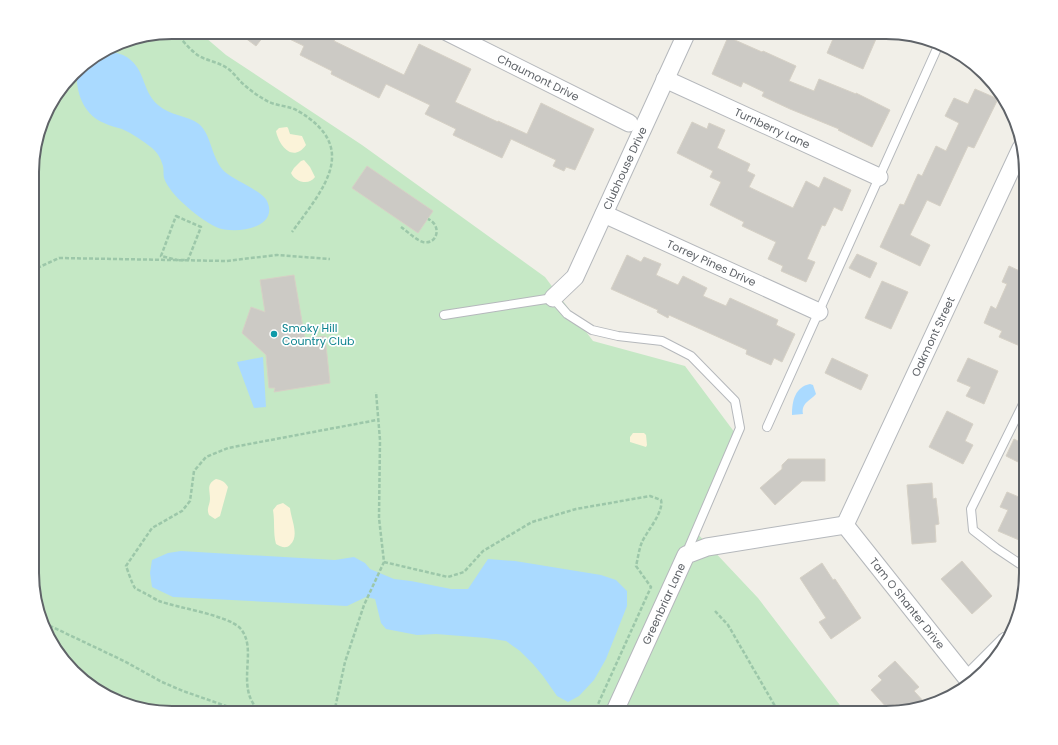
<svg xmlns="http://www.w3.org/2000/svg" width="1058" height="745" font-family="Poppins,sans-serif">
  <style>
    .green { fill: #c5e8c5 }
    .sand { fill: #fbf3d9 }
    .water { fill: #aadaff }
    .building { fill: #cccac5; stroke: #d6d1c6 }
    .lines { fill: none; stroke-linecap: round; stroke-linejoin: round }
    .lane-casing { stroke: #b5b8bc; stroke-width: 10 }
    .street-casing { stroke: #b5b8bc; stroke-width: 19 }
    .path { stroke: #9cc7a9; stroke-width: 2.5; stroke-dasharray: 4 2; stroke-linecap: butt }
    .lane { stroke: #fff; stroke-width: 8 }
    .street { stroke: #fff; stroke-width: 17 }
    .culture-dot { fill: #0f9aa8; stroke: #fff; stroke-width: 1.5 }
    .labels { text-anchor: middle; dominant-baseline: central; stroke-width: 3.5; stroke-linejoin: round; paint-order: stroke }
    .street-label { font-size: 11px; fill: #5f6368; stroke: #fff }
    .culture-label { font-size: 11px; fill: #0d838f; stroke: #fff; text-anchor: start }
    .rim { fill: none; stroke: #5f6368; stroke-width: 2 }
  </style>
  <rect width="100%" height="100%" fill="#f1efe8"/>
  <polygon class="green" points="172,32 199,32 226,55 362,145 545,277 593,341 685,366 735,433 693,529 758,598 846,713 163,713 127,705 87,684 51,643 33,591 33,154 47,110 80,67 119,43"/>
  <g class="sand">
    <path d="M287,127l1,1 2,6 12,2 4,9c-13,18 -27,1 -30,-14l3,-3z"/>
    <path d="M304,160l6,7 5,10c-6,9 -20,5 -24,-4l3,-5 7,-7z"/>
    <polygon points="633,433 644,433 646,435 647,445 646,447 630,442 630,437"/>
    <path d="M216,479c6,1 9,3 12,8l-8,29 -5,3 -6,-4c-3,-7 1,-10 1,-16 0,-9 -4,-15 6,-20z"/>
    <path d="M283,503l7,5c1,11 10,28 0,37 -4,4 -9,2 -14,-1 -3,-11 -1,-22 -3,-34l4,-5z"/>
  </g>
  <g class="water">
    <path d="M105,51c6,0 12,2 18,4 24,12 17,34 35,50 12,11 29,10 41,19 13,11 12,35 26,48 9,8 37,19 42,29 13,28 -34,34 -51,26 -10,-5 -24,-15 -32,-23 -7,-6 -17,-17 -20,-26 -1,-4 0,-8 -1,-12 -2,-7 -5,-13 -11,-18 -9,-7 -19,-14 -30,-19 -6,-2 -12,-3 -18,-6 -20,-8 -29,-31 -27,-52l3,-4z"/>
    <polygon points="263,357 266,407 254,408 237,362"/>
    <path d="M810,384l3,1 3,9c-6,7 -15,9 -13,20l-11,1c0,-14 3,-28 18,-31z"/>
    <polygon points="181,551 335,560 354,557 365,563 370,569 394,579 411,581 451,589 468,589 488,559 515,561 601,575 616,580 627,591 627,606 606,659 594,680 579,696 568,702 557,696 543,676 533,664 520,651 506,641 486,638 436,634 417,635 386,629 381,623 375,599 366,597 347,606 173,597 152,587 150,573 152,560 168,553"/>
  </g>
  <g class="building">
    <polygon points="237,32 267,32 256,46"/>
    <polygon points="275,32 339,32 334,41 404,75 419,44 471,69 455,102 498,122 498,121 527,134 541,103 594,129 575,170 566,167 564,171 553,166 556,160 511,139 502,158 453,135 456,129 425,114 430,105 386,84 379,98 331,74 332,71 300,55 304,46"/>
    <polygon points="836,32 879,32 863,69 827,53"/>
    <polygon points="728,37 762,52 763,51 796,66 789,81 814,91 819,79 856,94 856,93 890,110 872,147 838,130 839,129 790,109 762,96 764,92 743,82 741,87 712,74"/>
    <polygon points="975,89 998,99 974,148 968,146 940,206 927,200 910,235 930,245 920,266 880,247 900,204 904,205 918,174 922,176 936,146 946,151 959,123 945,116 954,98 968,104"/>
    <polygon points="692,122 707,129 709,123 725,130 717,148 750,164 747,171 755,175 749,187 793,208 806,181 819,188 824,177 851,190 842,211 834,207 825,226 822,225 807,259 815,262 806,282 781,271 783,266 768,259 776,242 742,226 744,222 710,205 721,182 710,177 713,171 677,153"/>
    <polygon points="367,166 433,211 418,233 352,188"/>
    <polygon points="857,254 877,263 870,278 849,268"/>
    <polygon points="627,255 641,262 644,257 661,264 656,275 678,285 683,276 707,288 703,296 726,306 730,298 778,320 776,325 795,334 782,362 774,358 771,365 746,354 747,350 669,315 668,318 657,312 658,310 611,289"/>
    <polygon points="1009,266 1026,274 1026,297 1022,306 1026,308 1026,334 1020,346 999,337 1002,331 984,323 991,306 996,309 1007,284 1002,282"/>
    <polygon points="294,275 305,339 325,336 330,383 274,392 275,388 269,388 266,355 242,333 251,307 265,312 260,280"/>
    <polygon points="882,281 908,292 891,329 865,318"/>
    <polygon points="832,358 868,375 861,390 825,373"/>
    <polygon points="968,358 998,371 984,404 966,396 971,387 957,381"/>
    <polygon points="947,411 973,424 965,441 973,445 963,464 929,447"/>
    <polygon points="1014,439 1026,445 1026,466 1006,456"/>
    <polygon points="788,459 825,459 825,481 802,481 775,505 760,488 782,469 782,465"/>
    <polygon points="932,483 933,499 936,498 939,524 935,525 936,542 912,544 907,485"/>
    <polygon points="1007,492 1026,500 1026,526 1019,540 998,531 1008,510 1000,507"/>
    <polygon points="962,561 992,596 972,614 941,579"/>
    <polygon points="822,563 833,580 835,579 861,618 831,639 819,622 826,618 800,578"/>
    <polygon points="895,661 919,687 914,691 926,704 900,710 895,704 888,709 871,690 882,680 878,676"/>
  </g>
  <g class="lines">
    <g class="lane-casing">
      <g id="lane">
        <polyline points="444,315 553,298 567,314 592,330 618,336 662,341 691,356 735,401 740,428 686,554"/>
        <polyline points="1026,398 971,509 973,530 996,548 1026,568"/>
        <polyline points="767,427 939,44"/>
      </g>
    </g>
    <g class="street-casing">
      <g id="street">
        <path id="s1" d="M447,32l182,91"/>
        <path id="s2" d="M665,79l214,98"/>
        <path id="s3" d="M604,214l215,98"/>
        <path id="s4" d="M553,298l22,-21 112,-245"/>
        <path id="s5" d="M845,525l176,-377"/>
        <path id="s6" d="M845,525l124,156"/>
        <polyline points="968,679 1006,641"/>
        <path id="s7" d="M614,713l72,-158 21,-8 138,-22"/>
      </g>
    </g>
    <g class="path">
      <path d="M175,32c7,8 15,18 24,24 9,5 19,6 28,12 6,4 10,10 15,15 8,7 17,14 27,19 9,4 21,4 29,9 63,37 25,78 -6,121"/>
      <polygon points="176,216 201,227 188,260 177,260 161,256"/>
      <path d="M401,227c7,5 15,13 22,15 15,3 19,-17 5,-23"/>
      <polyline points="33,272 35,269 59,258 226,261 277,255 330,259"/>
      <path d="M384,562l64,15 16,-5 19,-21 49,-29 44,-13 74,-13 11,4c3,12 -14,31 -19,42 -3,7 -4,16 -6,24l15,21 -57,126"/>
      <polyline points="715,611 728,625 779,713"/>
      <polyline points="44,623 124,661 162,682 183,691 226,706 235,713"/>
      <path d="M262,713c-30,-23 -2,-63 -22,-85 -13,-13 -62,-20 -81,-27 -4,-2 -9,-5 -13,-7 -3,-2 -8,-4 -11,-6 -3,-4 -7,-17 -9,-22l26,-38 30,-17 8,-10 4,-30 12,-14 22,-9 149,-28"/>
      <polyline points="334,713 345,662 364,605 384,562 379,518 380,440 376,392"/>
    </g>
    <use href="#lane" class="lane"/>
    <use href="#street" class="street"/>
  </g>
  <circle class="culture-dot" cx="274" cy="334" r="4"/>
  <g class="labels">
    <g class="street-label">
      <text stroke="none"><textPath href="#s1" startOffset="102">Chaumont Drive</textPath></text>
      <text stroke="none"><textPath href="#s2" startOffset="118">Turnberry Lane</textPath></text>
      <text stroke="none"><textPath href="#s4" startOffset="150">Clubhouse Drive</textPath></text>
      <text stroke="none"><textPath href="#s3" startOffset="118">Torrey Pines Drive</textPath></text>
      <text stroke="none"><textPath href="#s5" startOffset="208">Oakmont Street</textPath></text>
      <text stroke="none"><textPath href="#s6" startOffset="100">Tam O Shanter Drive</textPath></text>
      <text stroke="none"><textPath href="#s7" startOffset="120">Greenbriar Lane</textPath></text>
    </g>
    <g class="culture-label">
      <text x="282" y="328">Smoky Hill<tspan x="282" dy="13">Country Club</tspan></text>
    </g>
  </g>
  <path d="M0 0H1058V745H0ZM172 39H886A133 133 0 0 1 1019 172V573A133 133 0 0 1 886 706H172A133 133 0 0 1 39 573V172A133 133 0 0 1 172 39Z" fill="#fff" fill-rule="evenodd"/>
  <path class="rim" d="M172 39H886A133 133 0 0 1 1019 172V573A133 133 0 0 1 886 706H172A133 133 0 0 1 39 573V172A133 133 0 0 1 172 39Z"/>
</svg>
